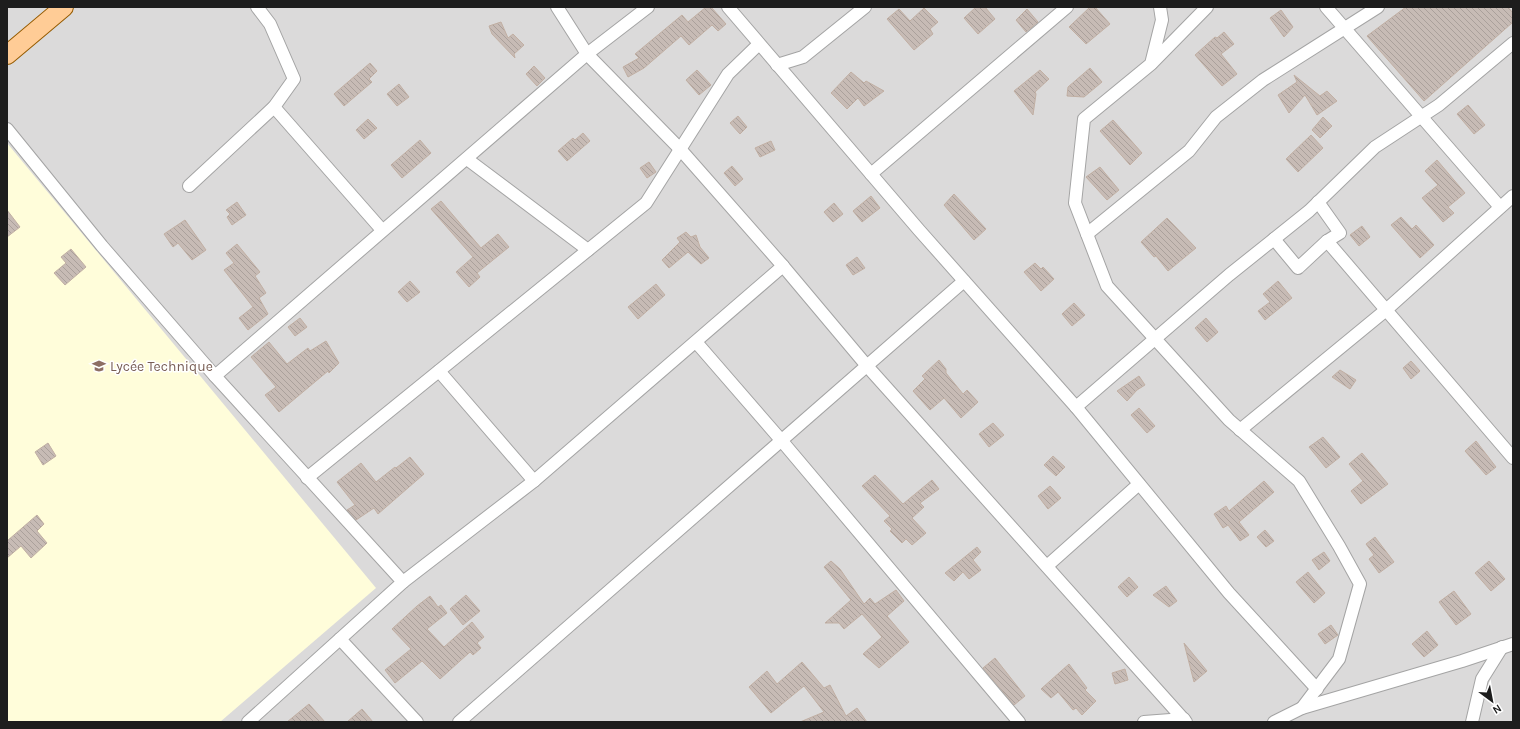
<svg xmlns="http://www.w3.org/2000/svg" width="1520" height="729" font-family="Karla,sans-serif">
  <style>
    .residential { fill: #dbdada }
    .education { fill: #fffdda }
    .building { fill: url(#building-back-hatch); stroke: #c1afa3 }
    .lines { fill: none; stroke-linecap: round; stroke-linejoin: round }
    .street-casing { stroke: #a4a4a4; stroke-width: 14 }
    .primary-casing { stroke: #955b00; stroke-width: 20 }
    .street { stroke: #fff; stroke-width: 12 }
    .primary { stroke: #ffcc96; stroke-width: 18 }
    .labels { text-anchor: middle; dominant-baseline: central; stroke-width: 3; stroke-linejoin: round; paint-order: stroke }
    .education-label { font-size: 14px; fill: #785e54; stroke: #fff; text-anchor: start }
  </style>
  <defs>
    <pattern id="building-back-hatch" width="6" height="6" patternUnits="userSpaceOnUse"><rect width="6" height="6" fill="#c7bbb5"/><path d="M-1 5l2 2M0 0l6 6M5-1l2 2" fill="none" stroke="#aaa09b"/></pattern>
  </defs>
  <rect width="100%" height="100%" fill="#efeae2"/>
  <rect class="residential" x="7" y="7" width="1506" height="715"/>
  <polygon class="education" points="7,143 376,588 220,722 7,722"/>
  <g class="building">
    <polygon points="706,7 711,7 726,24 718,31 712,25 689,45 681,36 644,68 628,77 623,67 639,58 635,54 682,15 688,22"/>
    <polygon points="976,7 985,7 995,19 978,34 964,18"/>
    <polygon points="1090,7 1095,7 1110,24 1086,44 1069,27"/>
    <polygon points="1406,7 1508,7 1513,13 1513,22 1424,101 1367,36"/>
    <polygon points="924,8 938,22 930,29 933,34 914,50 887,19 899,9 910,21"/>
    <polygon points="1027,9 1038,22 1026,32 1016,20"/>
    <polygon points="1281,10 1293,27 1284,37 1270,18"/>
    <polygon points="501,22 508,38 513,34 524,45 514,54 515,58 492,34 489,26"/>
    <polygon points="1224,32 1234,44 1221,54 1237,74 1222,86 1195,55 1215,37 1217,38"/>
    <polygon points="370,63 377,71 369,79 372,82 344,106 334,94"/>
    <polygon points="534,66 545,78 537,86 526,74"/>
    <polygon points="1090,68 1102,82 1084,97 1067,96 1068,87"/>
    <polygon points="697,70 711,85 699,95 686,80"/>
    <polygon points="1040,70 1049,79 1035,92 1036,94 1033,115 1014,91"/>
    <polygon points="851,72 864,83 866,81 884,91 864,106 858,98 847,109 831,93"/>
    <polygon points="1294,75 1320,96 1327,91 1337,101 1317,115 1305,95 1289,113 1278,95 1297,82"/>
    <polygon points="399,84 409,97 397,106 387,94"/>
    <polygon points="1468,105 1485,125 1474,134 1457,114"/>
    <polygon points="738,116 747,127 740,134 730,123"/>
    <polygon points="1323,117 1332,126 1320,138 1312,130"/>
    <polygon points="368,119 377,128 364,139 356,130"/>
    <polygon points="1113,120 1142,153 1130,165 1100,131"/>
    <polygon points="583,133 590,141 567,161 558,151 573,138 575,140"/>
    <polygon points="1311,135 1323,148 1298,172 1286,159"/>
    <polygon points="420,140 431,153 402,178 391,165"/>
    <polygon points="771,141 775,150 760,157 755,148"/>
    <polygon points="1437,160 1465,193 1448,207 1454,213 1443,222 1422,198 1438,185 1425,171"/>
    <polygon points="649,162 656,172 647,178 640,168"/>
    <polygon points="732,166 743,179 735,186 724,173"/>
    <polygon points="1100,167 1119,190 1107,200 1086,177"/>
    <polygon points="954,194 986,229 974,240 944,205"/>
    <polygon points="871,196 880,208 862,222 853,211"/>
    <polygon points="441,201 481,248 498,234 509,247 477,273 480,277 469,287 456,272 473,257 431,209"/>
    <polygon points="237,202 246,215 232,225 227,217 230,214 226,210"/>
    <polygon points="834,203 843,214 833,222 824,212"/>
    <polygon points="7,210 20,227 7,237"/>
    <polygon points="1401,217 1412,229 1416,225 1434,245 1420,258 1391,225"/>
    <polygon points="1167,218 1196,248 1168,271 1156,256 1154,257 1141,242"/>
    <polygon points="185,220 206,250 192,260 178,243 173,247 164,234"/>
    <polygon points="1362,226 1370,237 1359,246 1350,235"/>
    <polygon points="686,232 691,237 696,235 700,247 709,258 701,264 688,252 669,268 662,260 680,242 677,238"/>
    <polygon points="237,244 260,272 255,276 266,293 259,298 268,314 248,330 239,318 253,307 224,270 234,263 226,253"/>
    <polygon points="71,249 86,267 65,285 54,273 66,263 61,257"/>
    <polygon points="857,257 865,268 853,275 846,265"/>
    <polygon points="1035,263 1041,269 1043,267 1054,279 1041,291 1024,272"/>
    <polygon points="410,281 420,292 407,302 398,292"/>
    <polygon points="1278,281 1292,298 1265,320 1258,311 1270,302 1263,294"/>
    <polygon points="656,284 665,295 638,319 628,307"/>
    <polygon points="1074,303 1085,315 1072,326 1062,314"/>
    <polygon points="300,318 307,327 295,336 288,327"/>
    <polygon points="1206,318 1218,332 1207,342 1195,328"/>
    <polygon points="326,341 339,363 329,373 328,371 279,412 265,395 276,387 251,357 269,342 287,364 308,348 310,351"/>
    <polygon points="939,360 946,369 946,373 963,394 967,390 978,402 961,418 944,398 930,410 913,391 925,379 922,376"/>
    <polygon points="1411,361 1420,371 1411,379 1403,368"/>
    <polygon points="1340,370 1356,380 1350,389 1332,377"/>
    <polygon points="1139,376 1145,385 1137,390 1127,401 1117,391"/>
    <polygon points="1139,408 1155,426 1147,433 1131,415"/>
    <polygon points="993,423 1004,435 989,447 979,434"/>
    <polygon points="1323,437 1340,457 1326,468 1309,447"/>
    <polygon points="1476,441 1496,467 1486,475 1465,451"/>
    <polygon points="48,443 56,456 43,465 35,452"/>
    <polygon points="1362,453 1388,484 1361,504 1351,491 1363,481 1349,464"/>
    <polygon points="1053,456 1065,467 1056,476 1044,465"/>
    <polygon points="410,457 424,474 378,514 374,508 356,520 347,510 355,505 337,482 361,463 376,482 395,467 396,468"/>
    <polygon points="875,475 903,504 932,480 939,489 920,503 924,507 912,518 926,533 912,545 906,539 902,543 890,531 892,529 884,521 890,516 862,486"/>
    <polygon points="1264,481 1274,492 1239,522 1249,535 1240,541 1228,525 1223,528 1214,514 1226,506 1229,511"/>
    <polygon points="1050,486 1061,498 1048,509 1038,496"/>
    <polygon points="37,515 44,524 37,531 47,543 31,558 21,546 7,558 7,541"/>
    <polygon points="1265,530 1274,541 1266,547 1257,537"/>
    <polygon points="1375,537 1394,562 1379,573 1369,559 1374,555 1366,544"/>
    <polygon points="977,547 981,552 973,560 981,570 969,579 963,572 954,581 945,573"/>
    <polygon points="1324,552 1330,561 1319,570 1312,560"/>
    <polygon points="831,561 840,569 864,604 870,598 875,604 896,590 904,601 887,616 909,642 879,668 863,654 882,637 862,614 844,629 839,623 825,623 851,600 824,567"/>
    <polygon points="1489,561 1505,579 1491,591 1475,573"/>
    <polygon points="1308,572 1325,593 1314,603 1296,582"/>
    <polygon points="1129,577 1138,587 1127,597 1118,587"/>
    <polygon points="1166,586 1177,601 1169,607 1153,595"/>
    <polygon points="1454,591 1471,614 1456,625 1439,602"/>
    <polygon points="466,595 480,611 463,625 450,609"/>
    <polygon points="430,596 438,607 441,605 447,613 427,629 444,647 472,622 484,637 477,643 481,648 473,655 470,652 440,679 422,661 395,683 385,670 411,649 392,629 417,606"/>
    <polygon points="1331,625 1338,635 1325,644 1318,634"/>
    <polygon points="1427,631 1438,645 1424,657 1412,644"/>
    <polygon points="1184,643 1207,671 1194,682"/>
    <polygon points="995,658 1025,696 1014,705 983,668"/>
    <polygon points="802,662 824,688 830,685 846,716 857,708 867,722 800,722 824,712 804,686 771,713 749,687 767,671 777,684"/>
    <polygon points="1069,664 1087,688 1085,690 1096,701 1082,715 1076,708 1073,710 1058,692 1051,698 1041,689"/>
    <polygon points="1125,669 1128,680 1115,684 1112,673"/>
    <polygon points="309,704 325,722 287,722"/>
    <polygon points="362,709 373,722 347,722"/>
  </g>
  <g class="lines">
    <g class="street-casing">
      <g id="street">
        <polyline points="557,7 587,54 680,149 783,266"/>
        <polyline points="728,7 919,230 1076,407 1229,275 1309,211 1375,147 1439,105 1513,43"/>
        <polyline points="1160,7 1162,20 1151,64 1084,119 1075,203 1107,286 1229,420 1299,481 1339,546 1360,584 1339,659 1302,708"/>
        <polyline points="1326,7 1500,207"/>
        <polyline points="1152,63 1207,7"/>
        <polyline points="777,65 803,57 865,7"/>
        <polyline points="274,107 382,230"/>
        <polyline points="7,129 102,246 215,376 587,54 648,7"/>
        <polyline points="467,159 588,250"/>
        <polyline points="871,174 1067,7"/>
        <polyline points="189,186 274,107 294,79 270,24 257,7"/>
        <polyline points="1087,234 1189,151 1216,117 1263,80 1378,7"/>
        <polyline points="1274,239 1298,268 1327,241 1340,233 1318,202"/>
        <polyline points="1327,241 1513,458"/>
        <polyline points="696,342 781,440 1019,722"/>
        <polyline points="439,371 534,481"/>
        <polyline points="215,376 403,582 248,722"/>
        <polyline points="1076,407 1229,593 1317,689"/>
        <polyline points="1240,430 1386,310 1513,196"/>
        <polyline points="307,478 646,203 728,74 759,44"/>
        <polyline points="1047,566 1139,484"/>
        <polyline points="403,582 534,481 783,266 867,366 1186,722"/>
        <polyline points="340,639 417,722"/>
        <polyline points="459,722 964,281"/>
        <polyline points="1144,722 1184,719"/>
        <polyline points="1274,722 1302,708 1462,661 1513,644"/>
        <polyline points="1472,722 1482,679 1502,647"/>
      </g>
    </g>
    <g class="primary-casing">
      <polyline id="primary" points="7,55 64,7"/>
    </g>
    <use href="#street" class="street"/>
    <use href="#primary" class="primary"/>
  </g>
  <defs>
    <g id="school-bare" transform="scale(1.08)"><path d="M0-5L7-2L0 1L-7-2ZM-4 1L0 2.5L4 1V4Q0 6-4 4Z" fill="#8d6e63" stroke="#fff" stroke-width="2.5" paint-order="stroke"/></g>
  </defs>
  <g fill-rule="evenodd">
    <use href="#school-bare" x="99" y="366"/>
  </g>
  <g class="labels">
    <g class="education-label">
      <text x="110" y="366">Lycée Technique</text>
    </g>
  </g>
  <rect width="1520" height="729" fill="none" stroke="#1d1d1d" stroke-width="16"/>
  <g transform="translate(1492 701) rotate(148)" stroke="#ffffff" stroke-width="3" paint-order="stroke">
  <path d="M0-3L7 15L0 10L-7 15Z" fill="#1d1d1d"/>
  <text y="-6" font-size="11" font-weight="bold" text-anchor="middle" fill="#1d1d1d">N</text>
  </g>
</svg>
